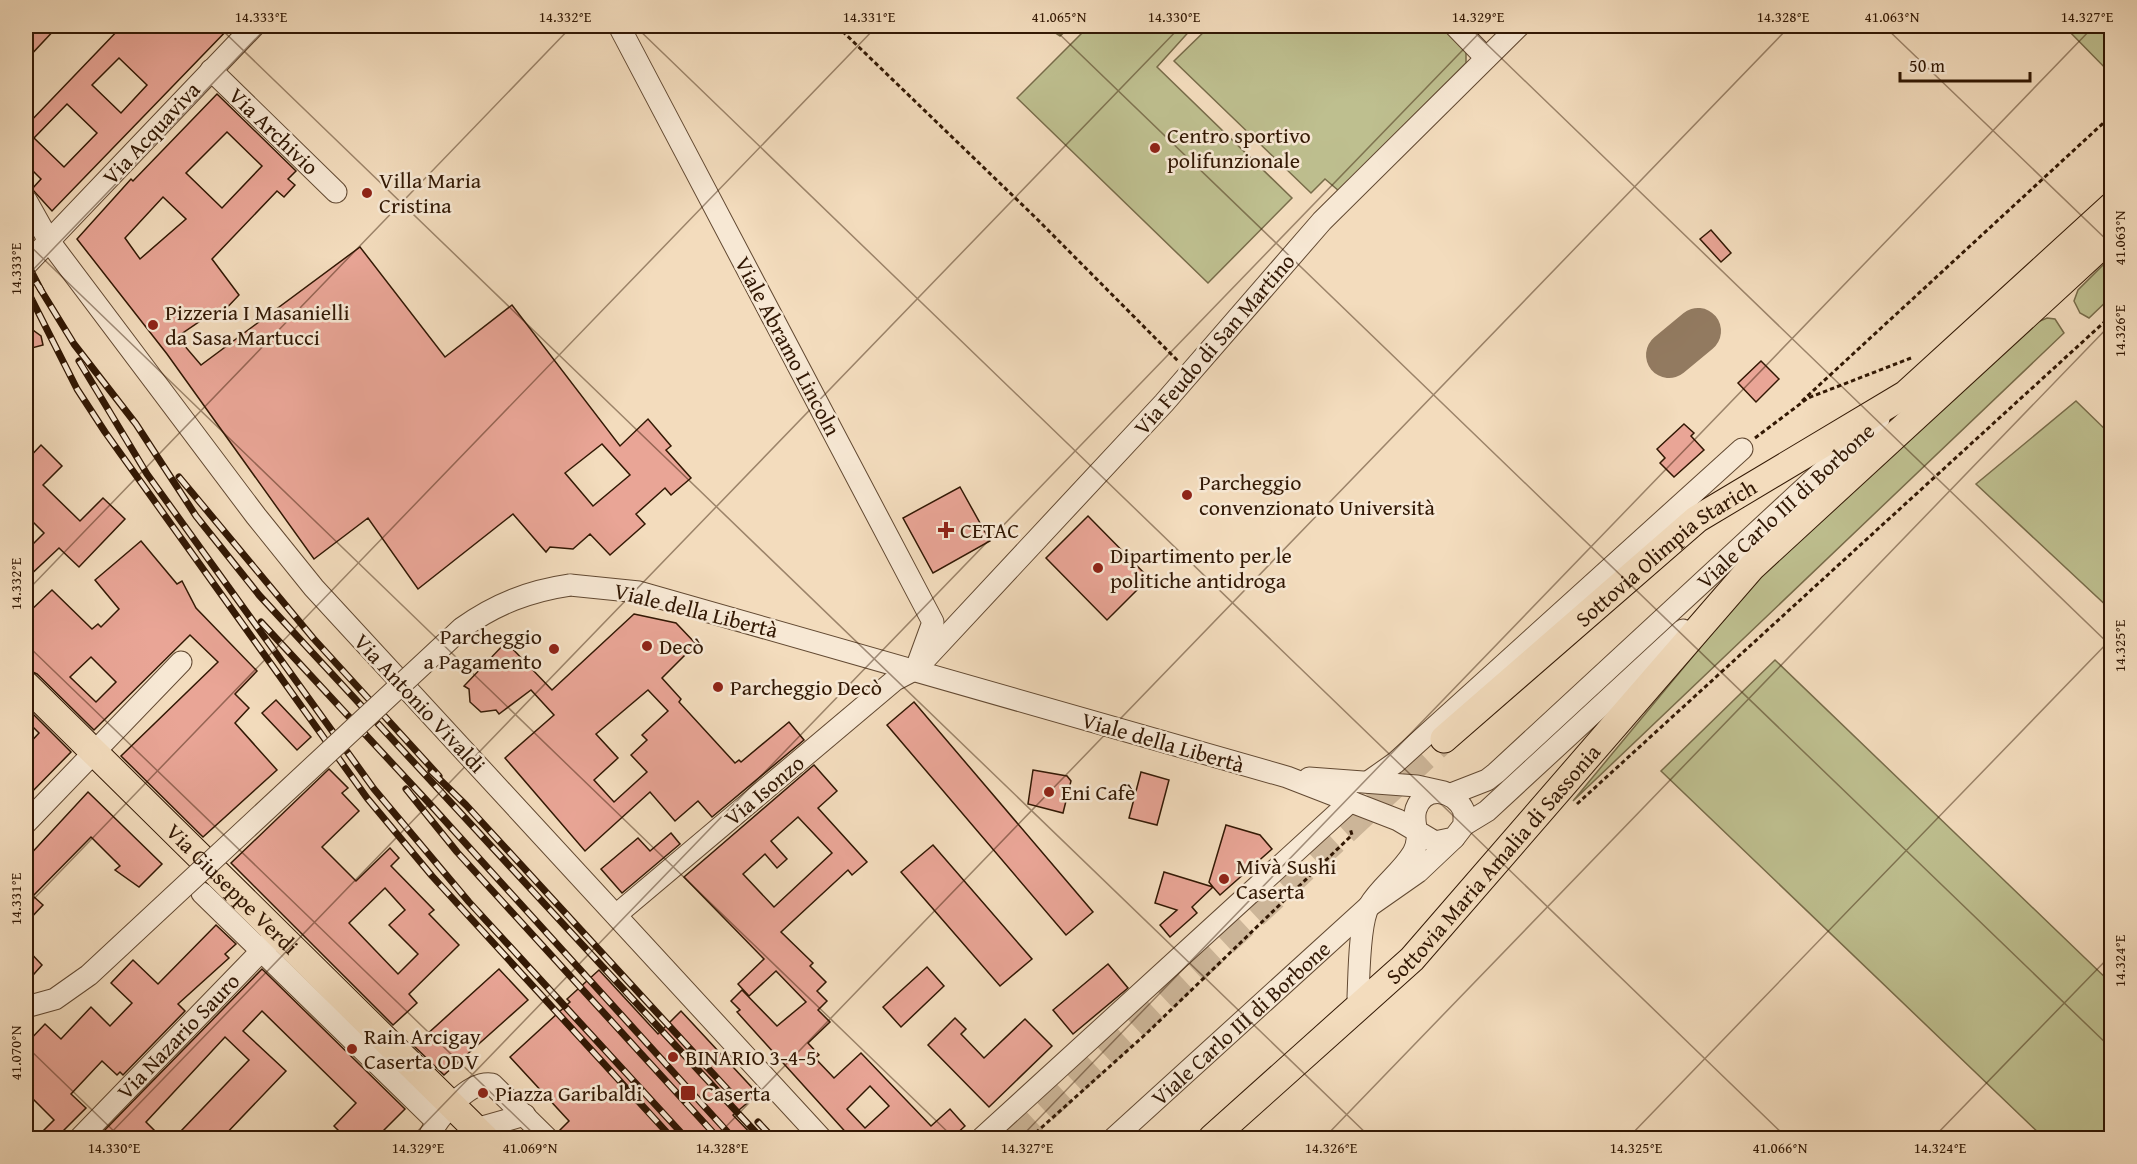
<svg xmlns="http://www.w3.org/2000/svg" width="2137" height="1164" font-family="'Gentium Book Plus',serif">
  <style>
    .green { fill: #bebf8f; stroke: #786c4a; stroke-width: 1.5 }
    .lines { fill: none; stroke-linecap: round; stroke-linejoin: round }
    .taxiway { stroke: #927a60; stroke-width: 46 }
    .building { fill: #e9a596; stroke: #321804; stroke-width: 1.5; fill-rule: evenodd }
    .major-tunnel { stroke: #ccb598; stroke-width: 27; stroke-dasharray: 27 14; stroke-linecap: butt }
    .minor-casing { stroke: #624932; stroke-width: 23 }
    .major-casing { stroke: #321804; stroke-width: 29 }
    .path { stroke: #321804; stroke-width: 3; stroke-dasharray: 4.5 3; stroke-linecap: butt }
    .minor { stroke: #f7e8d4; stroke-width: 21 }
    .major { stroke: #f3dcbd; stroke-width: 27 }
    .rail-casing { stroke: #321804; stroke-width: 7 }
    .rail { stroke: #f7e8d4; stroke-width: 4.5; stroke-dasharray: 14; stroke-linecap: butt }
    .minor-bridge-casing { stroke: #624932; stroke-width: 23; stroke-linecap: butt }
    .minor-bridge { stroke: #f7e8d4; stroke-width: 21 }
    .ticks { fill: none; stroke: #321804; stroke-width: 1.5; stroke-opacity: 0.45 }
    .poi-dot { fill: #8f2418; stroke: #f7e8d4; stroke-width: 2 }
    .labels { text-anchor: middle; dominant-baseline: central; stroke-width: 5; stroke-linejoin: round; paint-order: stroke }
    .street-label { font-size: 22px; fill: #321804; stroke: #f7e8d4 }
    .poi-label { font-size: 22px; fill: #321804; stroke: #f7e8d4; text-anchor: start }
    .neatline { fill: none; stroke: #321804; stroke-width: 2 }
    .ticks-label { font-size: 15px; text-anchor: middle; fill: #321804 }
  </style>
  <rect width="100%" height="100%" fill="#f3dcbd"/>
  <filter id="stains"><feTurbulence type="fractalNoise" baseFrequency=".00333" numOctaves="4"/><feColorMatrix values="0 0 0 0 .2 0 0 0 0 .09 0 0 0 0 .02 0 0 0 .5 -.17"/></filter>
  <radialGradient id="worn" r=".72"><stop offset=".6" stop-color="#630" stop-opacity="0"/><stop offset="1" stop-color="#630" stop-opacity=".3"/></radialGradient>
  <g class="green">
    <polygon points="1045,26 1071,26 1060,36"/>
    <polygon points="1089,26 1194,26 1157,67 1292,198 1208,283 1017,98"/>
    <polygon points="1210,26 1441,26 1466,51 1466,63 1339,191 1325,179 1311,193 1174,61"/>
    <polygon points="2064,26 2111,26 2111,74"/>
    <polygon points="2111,257 2111,297 2089,318 2080,313 2074,301 2078,290"/>
    <polygon points="2047,318 2055,319 2064,333 1573,801 1747,591 1787,548 2028,326"/>
    <polygon points="2076,401 2111,435 2111,610 1976,484"/>
    <polygon points="1775,660 2111,983 2111,1138 2044,1138 1661,771"/>
  </g>
  <g class="lines">
    <polyline class="taxiway" points="1669,355 1698,331"/>
  </g>
  <g class="building">
    <polygon points="26,26 58,26 26,60"/>
    <path d="M122,26h23l7,7 8,-7h71l-179,185 -20,-22 9,-10 -15,-15v-38zM119,58l28,27 -26,28 -29,-28zM67,104l30,29 -33,34 -30,-29z"/>
    <path d="M217,94l79,77 -8,8 7,6 -11,12 -7,-6 -65,68 27,36 -17,18 -4,-4 -41,28 24,28 159,-118 85,110 67,-52 108,141 28,-27 23,27 -5,4 25,28 -20,17 -6,-7 -29,26 9,10 -35,31 -20,-21 -17,15 -23,-2 -4,5 -33,-38 -95,75 -50,-71 -54,41 -147,-205 -90,-115 54,-60 2,2zM227,132l35,34 -40,42 -36,-35zM163,197l23,22 -46,40 -15,-21zM602,444l28,31 -37,31 -28,-33z"/>
    <polygon points="1711,230 1731,253 1721,262 1700,239"/>
    <polygon points="26,325 41,336 43,345 32,348 26,339"/>
    <polygon points="1761,361 1779,379 1756,402 1738,383"/>
    <polygon points="1684,424 1694,433 1691,436 1704,450 1674,477 1660,463 1665,458 1657,449"/>
    <polygon points="41,445 62,466 43,485 80,521 103,498 125,519 79,567 59,548 26,579 26,551 44,533 26,515 26,461"/>
    <polygon points="960,487 990,541 933,573 903,518"/>
    <polygon points="1088,516 1149,578 1107,620 1046,558"/>
    <path d="M141,541l36,43 5,-3 14,27 61,63 -22,23 14,14 -14,15 42,47 -74,67 -82,-81 97,-94 -28,-27 -96,95 -57,-56 -11,-5v-54l26,-25 40,39 6,-5 3,3 18,-18 -24,-29zM91,657l25,25 -20,20 -26,-25z"/>
    <path d="M634,614l42,9 20,21 -34,34 19,21 -2,3 56,61 4,-3 2,2 48,-40 15,18 -92,77 -14,-16 -23,20 -25,-29 -65,59 -80,-93 49,-43 -23,-25 -32,24 -3,-4 -15,2 -11,-10 -1,-13 -5,-3 42,-44 46,48zM648,690l20,21 -26,24 5,5 -16,15 16,17 -33,30 -20,-22 24,-22 -22,-24z"/>
    <polygon points="276,700 311,737 297,750 262,713"/>
    <polygon points="914,702 1093,912 1066,935 887,725"/>
    <polygon points="26,707 71,752 26,798 26,747 39,733 26,720"/>
    <path d="M814,765l23,26 -19,17 49,54 -15,13 -4,-5 -67,62 32,31 -3,3 16,16 -9,9 10,10 -9,9 12,12 -22,21 11,12 -4,3 19,20 27,-25 70,73 19,-17 15,17 -13,12h-101l-114,-126 3,-2 -9,-9 11,-11 35,36 29,-24 -30,-31 -27,25 -11,-12 26,-25 -80,-82zM798,817l34,36 -58,54 -31,-33 22,-20 12,14 10,-9 -16,-18zM870,1086l19,20 -24,22 -18,-19z"/>
    <path d="M329,769l19,19 -6,5 17,18 -37,36 34,34 34,-33 9,10 -8,8 43,44 -5,4 30,31 -50,49 8,9 -24,22 -162,-162zM385,888l20,22 -16,15 29,29 -20,20 -49,-51z"/>
    <polygon points="1033,770 1067,776 1071,781 1063,813 1028,804"/>
    <polygon points="1141,772 1169,780 1157,825 1129,818"/>
    <polygon points="88,792 162,864 139,887 115,870 120,866 91,837 33,896 43,905 26,923 26,859"/>
    <polygon points="1226,825 1260,835 1272,849 1220,895 1213,887 1192,907 1197,913 1170,937 1160,925 1177,910 1155,903 1164,872 1213,887 1209,882"/>
    <polygon points="671,833 680,844 622,893 601,869 638,838 650,851"/>
    <polygon points="933,845 1032,959 1000,986 901,872"/>
    <polygon points="216,925 236,944 225,954 229,958 178,1004 185,1011 123,1075 120,1072 117,1075 102,1061 71,1094 86,1108 56,1138 50,1138 43,1131 54,1120 26,1092 26,1044 45,1024 61,1039 91,1007 110,1026 132,1003 111,983 133,960 158,984"/>
    <polygon points="26,948 42,965 26,983"/>
    <polygon points="1108,964 1128,988 1073,1034 1053,1010"/>
    <polygon points="927,967 944,986 901,1027 883,1007"/>
    <polygon points="262,969 405,1109 376,1138 346,1138 334,1126 356,1103 262,1011 243,1031 286,1071 222,1138 188,1138 181,1131 249,1060 225,1037 146,1122 162,1138 97,1138"/>
    <polygon points="499,969 528,1000 444,1075 414,1046"/>
    <polygon points="599,970 658,1034 681,1011 758,1094 733,1115 755,1138 559,1138 558,1132 569,1121 510,1057 570,1002 567,999"/>
    <polygon points="955,1018 966,1029 961,1034 984,1058 1025,1019 1052,1046 989,1107 928,1045"/>
  </g>
  <g class="lines">
    <polyline class="major-tunnel" points="1014,1138 1444,739"/>
    <g class="minor-casing">
      <g id="minor">
        <polyline points="619,26 933,622 918,663"/>
        <polyline points="1455,26 1486,58"/>
        <polyline points="211,70 336,192"/>
        <polyline points="26,200 49,241 256,516 314,588 821,1138"/>
        <polyline points="26,265 254,26"/>
        <path d="M570,585l69,7 648,185 111,43 37,22 19,-4 10,-13v-14c-9,-21 -39,-27 -48,-2 -5,16 7,26 -3,44 -12,20 -33,34 -44,53 -10,17 -10,71 -11,91l4,6"/>
        <polyline points="1309,778 1417,786 1444,792"/>
        <polyline points="1368,782 1395,763 1742,449"/>
        <path id="s1" d="M1451,794l36,-14 9,-7 383,-354"/>
        <polyline points="26,823 181,662"/>
        <polyline points="1464,825 1487,811 1683,630"/>
        <polyline points="202,893 437,1122"/>
        <polyline points="616,915 895,680 916,669 1164,403 1322,221 1519,26"/>
        <polyline points="475,1129 525,1115"/>
        <polyline points="80,1138 271,941"/>
        <path d="M428,1138c10,-20 40,-58 64,-54l55,54"/>
        <polyline points="982,1138 1351,801"/>
        <path id="s2" d="M1114,1138l254,-231 50,-35 36,-34"/>
      </g>
    </g>
    <g class="major-casing">
      <g id="major">
        <path id="s3" d="M26,685l459,453"/>
        <path id="s4" d="M1444,739l253,-220 209,-125 206,-188"/>
        <path id="s5" d="M1212,1138l200,-179 340,-392 360,-331"/>
      </g>
    </g>
    <g class="path">
      <polyline points="837,26 1036,218 1178,361"/>
      <polyline points="1802,401 2112,115"/>
      <polyline points="1755,438 1808,398 1911,358"/>
      <polyline points="1577,804 2112,315"/>
      <polyline points="1030,1138 1148,1032 1352,835 1350,828"/>
    </g>
    <use href="#minor" class="minor"/>
    <use href="#major" class="major"/>
    <g class="rail-casing">
      <g id="rail">
        <polyline points="26,261 41,290"/>
        <polyline points="36,282 74,344 136,424 196,516 259,595 761,1138"/>
        <polyline points="26,288 77,389 105,432 367,798 432,876 672,1138"/>
        <polyline points="79,361 147,474 374,789 469,902 686,1138"/>
        <polyline points="179,477 313,638 439,776"/>
        <polyline points="261,622 428,802 733,1138"/>
        <polyline points="431,771 466,805 729,1091"/>
        <polyline points="406,789 457,852 718,1138"/>
        <polyline points="758,1122 773,1138"/>
      </g>
    </g>
    <use href="#rail" class="rail"/>
    <g class="minor-bridge-casing">
      <path id="minor-bridge" d="M26,1007l29,-8 34,-24 373,-347c34,-24 67,-37 108,-43"/>
    </g>
    <use href="#minor-bridge" class="minor-bridge"/>
  </g>
  <path class="ticks" d="M218,26l1153,1112M635,26l1152,1112M1051,26l1061,1023M1468,26l644,621M1884,26l228,219M26,242l928,896M26,277l242,-251M26,592l546,-566M26,644l512,494M26,907l851,-881M26,1046l95,92M106,1138l1075,-1112M411,1138l1075,-1112M715,1138l1075,-1112M1020,1138l1074,-1112M1324,1138l788,-815M1628,1138l484,-500M1933,1138l179,-184"/>
  <g class="poi-dot">
    <circle cx="1155" cy="148" r="6"/>
    <circle cx="367" cy="193" r="6"/>
    <circle cx="153" cy="325" r="6"/>
    <circle cx="1187" cy="495" r="6"/>
    <path d="M943 521h6v6h6v6h-6v6h-6v-6h-6v-6h6z"/>
    <circle cx="1098" cy="568" r="6"/>
    <circle cx="647" cy="646" r="6"/>
    <circle cx="554" cy="649" r="6"/>
    <circle cx="718" cy="687" r="6"/>
    <circle cx="1049" cy="792" r="6"/>
    <circle cx="1224" cy="879" r="6"/>
    <circle cx="352" cy="1049" r="6"/>
    <circle cx="673" cy="1057" r="6"/>
    <circle cx="483" cy="1093" r="6"/>
    <rect x="680" y="1085" width="16" height="16" rx="3"/>
  </g>
  <g class="labels">
    <g class="street-label">
      <text transform="translate(274 131) rotate(44)">Via Archivio</text>
      <text transform="translate(151 133) rotate(-47)">Via Acquaviva</text>
      <text transform="translate(1214 344) rotate(-49)">Via Feudo di San Martino</text>
      <text transform="translate(788 346) rotate(62)">Viale Abramo Lincoln</text>
      <text stroke="none"><textPath href="#s1" startOffset="444">Viale Carlo III di Borbone</textPath></text>
      <text stroke="none"><textPath href="#s4" startOffset="290">Sottovia Olimpia Starich</textPath></text>
      <text transform="translate(696 610) rotate(14)">Viale della Libertà</text>
      <text transform="translate(420 703) rotate(47)">Via Antonio Vivaldi</text>
      <text transform="translate(1163 742) rotate(16)">Viale della Libertà</text>
      <text transform="translate(764 790) rotate(-40)">Via Isonzo</text>
      <text stroke="none"><textPath href="#s5" startOffset="393">Sottovia Maria Amalia di Sassonia</textPath></text>
      <text stroke="none"><textPath href="#s3" startOffset="290">Via Giuseppe Verdi</textPath></text>
      <text stroke="none"><textPath href="#s2" startOffset="171">Viale Carlo III di Borbone</textPath></text>
      <text transform="translate(178 1036) rotate(-46)">Via Nazario Sauro</text>
    </g>
    <g class="poi-label">
      <text x="1167" y="135">Centro sportivo<tspan x="1167" dy="25">polifunzionale</tspan></text>
      <text x="379" y="180">Villa Maria<tspan x="379" dy="25">Cristina</tspan></text>
      <text x="165" y="312">Pizzeria I Masanielli<tspan x="165" dy="25">da Sasa Martucci</tspan></text>
      <text x="1199" y="482">Parcheggio<tspan x="1199" dy="25">convenzionato Università</tspan></text>
      <text x="960" y="530">CETAC</text>
      <text x="1110" y="555">Dipartimento per le<tspan x="1110" dy="25">politiche antidroga</tspan></text>
      <text x="542" y="636" text-anchor="end">Parcheggio<tspan x="542" dy="25">a Pagamento</tspan></text>
      <text x="659" y="646">Decò</text>
      <text x="730" y="687">Parcheggio Decò</text>
      <text x="1061" y="792">Eni Cafè</text>
      <text x="1236" y="866">Mivà Sushi<tspan x="1236" dy="25">Caserta</tspan></text>
      <text x="364" y="1036">Rain Arcigay<tspan x="364" dy="25">Caserta ODV</tspan></text>
      <text x="685" y="1057">BINARIO 3-4-5</text>
      <text x="495" y="1093">Piazza Garibaldi</text>
      <text x="702" y="1093">Caserta</text>
    </g>
  </g>
  <rect width="2137" height="1164" fill="none" stroke="#f3dcbd" stroke-width="66"/>
  <path d="M1900 72v9h130v-9" fill="none" stroke="#321804" stroke-width="3"/>
  <text x="1909" y="72" font-size="18" fill="#321804" stroke="#f7e8d4" stroke-width="4.5" paint-order="stroke">50 m</text>
  <rect x="33" y="33" width="2071" height="1098" class="neatline"/>
  <g class="ticks-label">
    <text x="261" y="22">14.333°E</text>
    <text x="565" y="22">14.332°E</text>
    <text x="869" y="22">14.331°E</text>
    <text x="1059" y="22">41.065°N</text>
    <text x="1174" y="22">14.330°E</text>
    <text x="1478" y="22">14.329°E</text>
    <text x="1783" y="22">14.328°E</text>
    <text x="1892" y="22">41.063°N</text>
    <text x="2087" y="22">14.327°E</text>
    <text transform="translate(2120 238) rotate(-90)" y="5">41.063°N</text>
    <text transform="translate(16 269) rotate(-90)" y="5">14.333°E</text>
    <text transform="translate(2120 331) rotate(-90)" y="5">14.326°E</text>
    <text transform="translate(16 584) rotate(-90)" y="5">14.332°E</text>
    <text transform="translate(2120 646) rotate(-90)" y="5">14.325°E</text>
    <text transform="translate(16 899) rotate(-90)" y="5">14.331°E</text>
    <text transform="translate(2120 961) rotate(-90)" y="5">14.324°E</text>
    <text transform="translate(16 1053) rotate(-90)" y="5">41.070°N</text>
    <text x="114" y="1153">14.330°E</text>
    <text x="418" y="1153">14.329°E</text>
    <text x="530" y="1153">41.069°N</text>
    <text x="722" y="1153">14.328°E</text>
    <text x="1027" y="1153">14.327°E</text>
    <text x="1331" y="1153">14.326°E</text>
    <text x="1636" y="1153">14.325°E</text>
    <text x="1780" y="1153">41.066°N</text>
    <text x="1940" y="1153">14.324°E</text>
  </g>
  <rect width="100%" height="100%" filter="url(#stains)"/>
  <rect width="100%" height="100%" fill="url(#worn)"/>
</svg>
